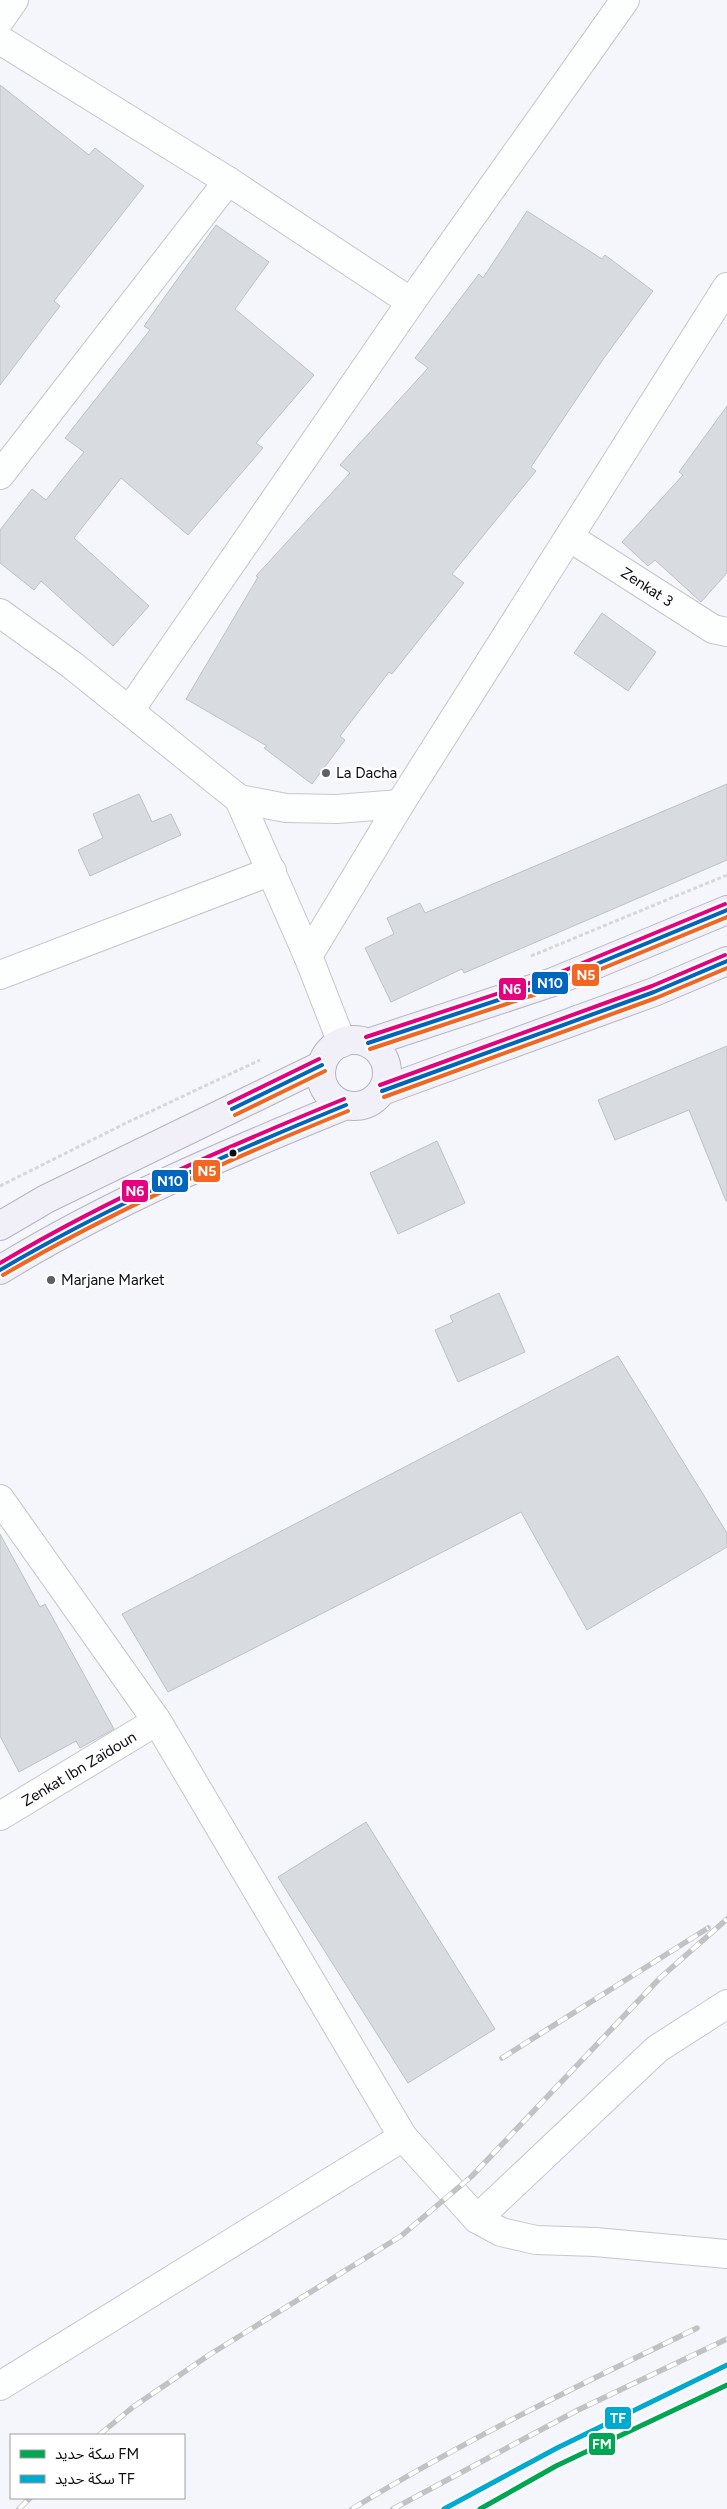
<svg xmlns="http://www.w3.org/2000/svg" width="727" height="2509" font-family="Figtree,'Noto Sans Arabic',sans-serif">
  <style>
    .building { fill: #d8dbdf; stroke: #bec2c6 }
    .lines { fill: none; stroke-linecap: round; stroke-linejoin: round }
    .minor-casing { stroke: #c5c7cb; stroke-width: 30 }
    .primary-casing { stroke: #b6b4c3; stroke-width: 30 }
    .path { stroke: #d5d7d8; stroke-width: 3; stroke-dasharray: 4 2.5; stroke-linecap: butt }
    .minor { stroke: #fdfefe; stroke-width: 28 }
    .primary { stroke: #f1f0f8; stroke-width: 28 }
    .rail-casing { stroke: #c1c2c4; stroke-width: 5.5 }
    .rail { stroke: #fff; stroke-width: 4; stroke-dasharray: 11; stroke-linecap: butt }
    .bus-1-casing { stroke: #fff; stroke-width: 8 }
    .bus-2-casing { stroke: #fff; stroke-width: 8 }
    .bus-3-casing { stroke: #fff; stroke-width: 8 }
    .bus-1 { stroke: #0065bd; stroke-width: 4 }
    .bus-2 { stroke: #f26522; stroke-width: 4 }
    .bus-3 { stroke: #e5007d; stroke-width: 4 }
    .rail-1-casing { stroke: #fff; stroke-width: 9 }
    .rail-2-casing { stroke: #fff; stroke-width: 9 }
    .rail-1 { stroke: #00a651; stroke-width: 5 }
    .rail-2 { stroke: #00a9ce; stroke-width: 5 }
    .poi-dot { fill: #5d5f64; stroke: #fff; stroke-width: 2 }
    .bus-dot { fill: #0b0d12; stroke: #fff; stroke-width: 2 }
    .labels { text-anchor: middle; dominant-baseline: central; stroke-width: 5; stroke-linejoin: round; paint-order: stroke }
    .street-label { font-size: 15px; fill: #0b0d12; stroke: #fff }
    .poi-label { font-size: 15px; fill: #0b0d12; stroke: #fff; text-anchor: start }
    .line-badge { stroke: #fff; stroke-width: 2 }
    .badge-label { font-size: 14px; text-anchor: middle; font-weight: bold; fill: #fff }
  </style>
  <rect width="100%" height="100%" fill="#f4f6fb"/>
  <g class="building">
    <polygon points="0,85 89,155 95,148 144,186 54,301 60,306 0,385"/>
    <polygon points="527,211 602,259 605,255 653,291 604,358 531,467 536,471 452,574 464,583 392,674 389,672 340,736 345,740 312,784 264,748 267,746 186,699 258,577 256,576 350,473 340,465 428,368 415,358 479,274 483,278"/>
    <polygon points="216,225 269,262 235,309 314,375 256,443 263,448 188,535 121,478 74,538 149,606 113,646 41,581 34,590 0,563 0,530 32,489 46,500 84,452 65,438 150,330 144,326"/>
    <polygon points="727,406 727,573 701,602 655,560 648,566 622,542 683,475 679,472"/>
    <polygon points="602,613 656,652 628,691 574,653"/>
    <polygon points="727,784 727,860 464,973 462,969 391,1002 365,948 394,934 387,918 420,903 425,913"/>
    <polygon points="139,794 152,822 171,814 181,835 90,876 78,850 103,838 93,814"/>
    <polygon points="727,1046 727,1201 726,1201 689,1110 615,1140 598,1100"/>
    <polygon points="437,1141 465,1203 398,1234 370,1173"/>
    <polygon points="499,1293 525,1352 458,1382 435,1330 453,1322 450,1316"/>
    <polygon points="618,1356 727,1533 727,1547 587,1630 521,1512 168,1692 122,1614"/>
    <polygon points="0,1534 40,1607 45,1604 114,1729 80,1748 76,1741 19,1772 0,1736"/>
    <polygon points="366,1822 495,2029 408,2083 278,1877"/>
  </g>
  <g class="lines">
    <g class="minor-casing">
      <g id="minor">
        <polyline points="0,20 14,0"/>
        <polyline points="0,40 228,181 411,302"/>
        <polyline points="0,475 228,181"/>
        <polyline points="569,537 713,629 727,632"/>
        <polyline points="0,613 72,665 239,799 308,956 342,1043"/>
        <polyline points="130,710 411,302 625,0"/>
        <polyline points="239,799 286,808 337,809 400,804"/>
        <polyline points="308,956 400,804 727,287"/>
        <polyline points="0,975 272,871"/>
        <polyline points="0,1499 157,1721 403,2137 477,2219 501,2232 536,2240 595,2242 727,2254"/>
        <polyline points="0,1816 157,1721"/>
        <polyline points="477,2219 657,2049 727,2004"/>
        <polyline points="0,2386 403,2137"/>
      </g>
    </g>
    <g class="primary-casing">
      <g id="primary">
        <circle cx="354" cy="1073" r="33"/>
        <polyline points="368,1043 553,982 727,910"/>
        <polyline points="382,1091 654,992 727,961"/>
        <polyline points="0,1226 46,1199 322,1065"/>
        <path d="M0,1270c109,-67 228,-117 346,-165"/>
      </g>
    </g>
    <g class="path">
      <polyline points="531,956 727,875"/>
      <polyline points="0,1186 126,1123 260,1060"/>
    </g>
    <use href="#minor" class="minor"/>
    <use href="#primary" class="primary"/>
    <g class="rail-casing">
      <g id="rail">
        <polyline points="502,2058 708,1928"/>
        <polyline points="99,2435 133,2407 209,2355 401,2236 472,2176 660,1978 727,1919"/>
        <polyline points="19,2509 30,2498"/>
        <path d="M352,2509c111,-68 227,-124 345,-181"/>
        <polyline points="393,2509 578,2410 727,2339"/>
      </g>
    </g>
    <use href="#rail" class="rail"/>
    <g class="bus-1-casing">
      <g id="bus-1">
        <polyline points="368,1043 553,982 727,910"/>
        <polyline points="382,1091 654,992 727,961"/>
        <polyline points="232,1109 322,1065"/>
        <path d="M0,1270c111,-65 227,-116 346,-165"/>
      </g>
    </g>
    <g class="bus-2-casing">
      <g id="bus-2">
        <polyline points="370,1049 555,988 727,917"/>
        <polyline points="384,1097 656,998 727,968"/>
        <polyline points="235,1115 325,1071"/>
        <path d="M3,1275c111,-65 227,-116 345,-164"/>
      </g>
    </g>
    <g class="bus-3-casing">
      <g id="bus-3">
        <polyline points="366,1037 551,976 725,904"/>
        <polyline points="380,1085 652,986 725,955"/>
        <polyline points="229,1103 319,1059"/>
        <path d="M0,1263c110,-65 226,-116 344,-164"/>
      </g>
    </g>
    <use href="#bus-1" class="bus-1"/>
    <use href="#bus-2" class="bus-2"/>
    <use href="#bus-3" class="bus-3"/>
    <g class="rail-1-casing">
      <polyline id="rail-1" points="480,2509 556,2466 727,2385"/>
    </g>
    <g class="rail-2-casing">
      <polyline id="rail-2" points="444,2509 557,2448 727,2365"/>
    </g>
    <use href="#rail-1" class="rail-1"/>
    <use href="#rail-2" class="rail-2"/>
  </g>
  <g class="poi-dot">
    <circle cx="326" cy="773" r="5"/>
    <circle cx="51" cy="1280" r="5"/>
  </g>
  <circle class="bus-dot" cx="233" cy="1153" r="4.5"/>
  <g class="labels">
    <g class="street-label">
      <text transform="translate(647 587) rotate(33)">Zenkat 3</text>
      <text transform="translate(79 1769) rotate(-31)">Zenkat Ibn Zaïdoun</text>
    </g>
    <g class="poi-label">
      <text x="336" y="773">La Dacha</text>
      <text x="61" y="1280">Marjane Market</text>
    </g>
  </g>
  <g class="line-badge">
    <rect x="571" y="963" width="29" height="24" rx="5" fill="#f26522"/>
    <rect x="531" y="971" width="38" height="24" rx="5" fill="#0065bd"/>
    <rect x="498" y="977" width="29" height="24" rx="5" fill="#e5007d"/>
    <rect x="192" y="1159" width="29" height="24" rx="5" fill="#f26522"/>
    <rect x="151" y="1169" width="38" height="24" rx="5" fill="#0065bd"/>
    <rect x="121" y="1179" width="28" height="24" rx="5" fill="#e5007d"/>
    <rect x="604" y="2406" width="28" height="24" rx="5" fill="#00a9ce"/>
    <rect x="588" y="2432" width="28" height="24" rx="5" fill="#00a651"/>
  </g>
  <g class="badge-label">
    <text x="586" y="980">N5</text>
    <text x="550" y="988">N10</text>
    <text x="512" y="994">N6</text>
    <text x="207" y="1176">N5</text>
    <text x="170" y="1186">N10</text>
    <text x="135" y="1196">N6</text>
    <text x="618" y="2423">TF</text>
    <text x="602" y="2449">FM</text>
  </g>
  <rect x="10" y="2434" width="175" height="65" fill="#ffffff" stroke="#9d9ea0"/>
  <rect x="20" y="2450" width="25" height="8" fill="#00a651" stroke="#9d9ea0"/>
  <text x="55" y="2459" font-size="15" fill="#0b0d12">سكة حديد FM</text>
  <rect x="20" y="2475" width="25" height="8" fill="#00a9ce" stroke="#9d9ea0"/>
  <text x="55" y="2484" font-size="15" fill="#0b0d12">سكة حديد TF</text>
</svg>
